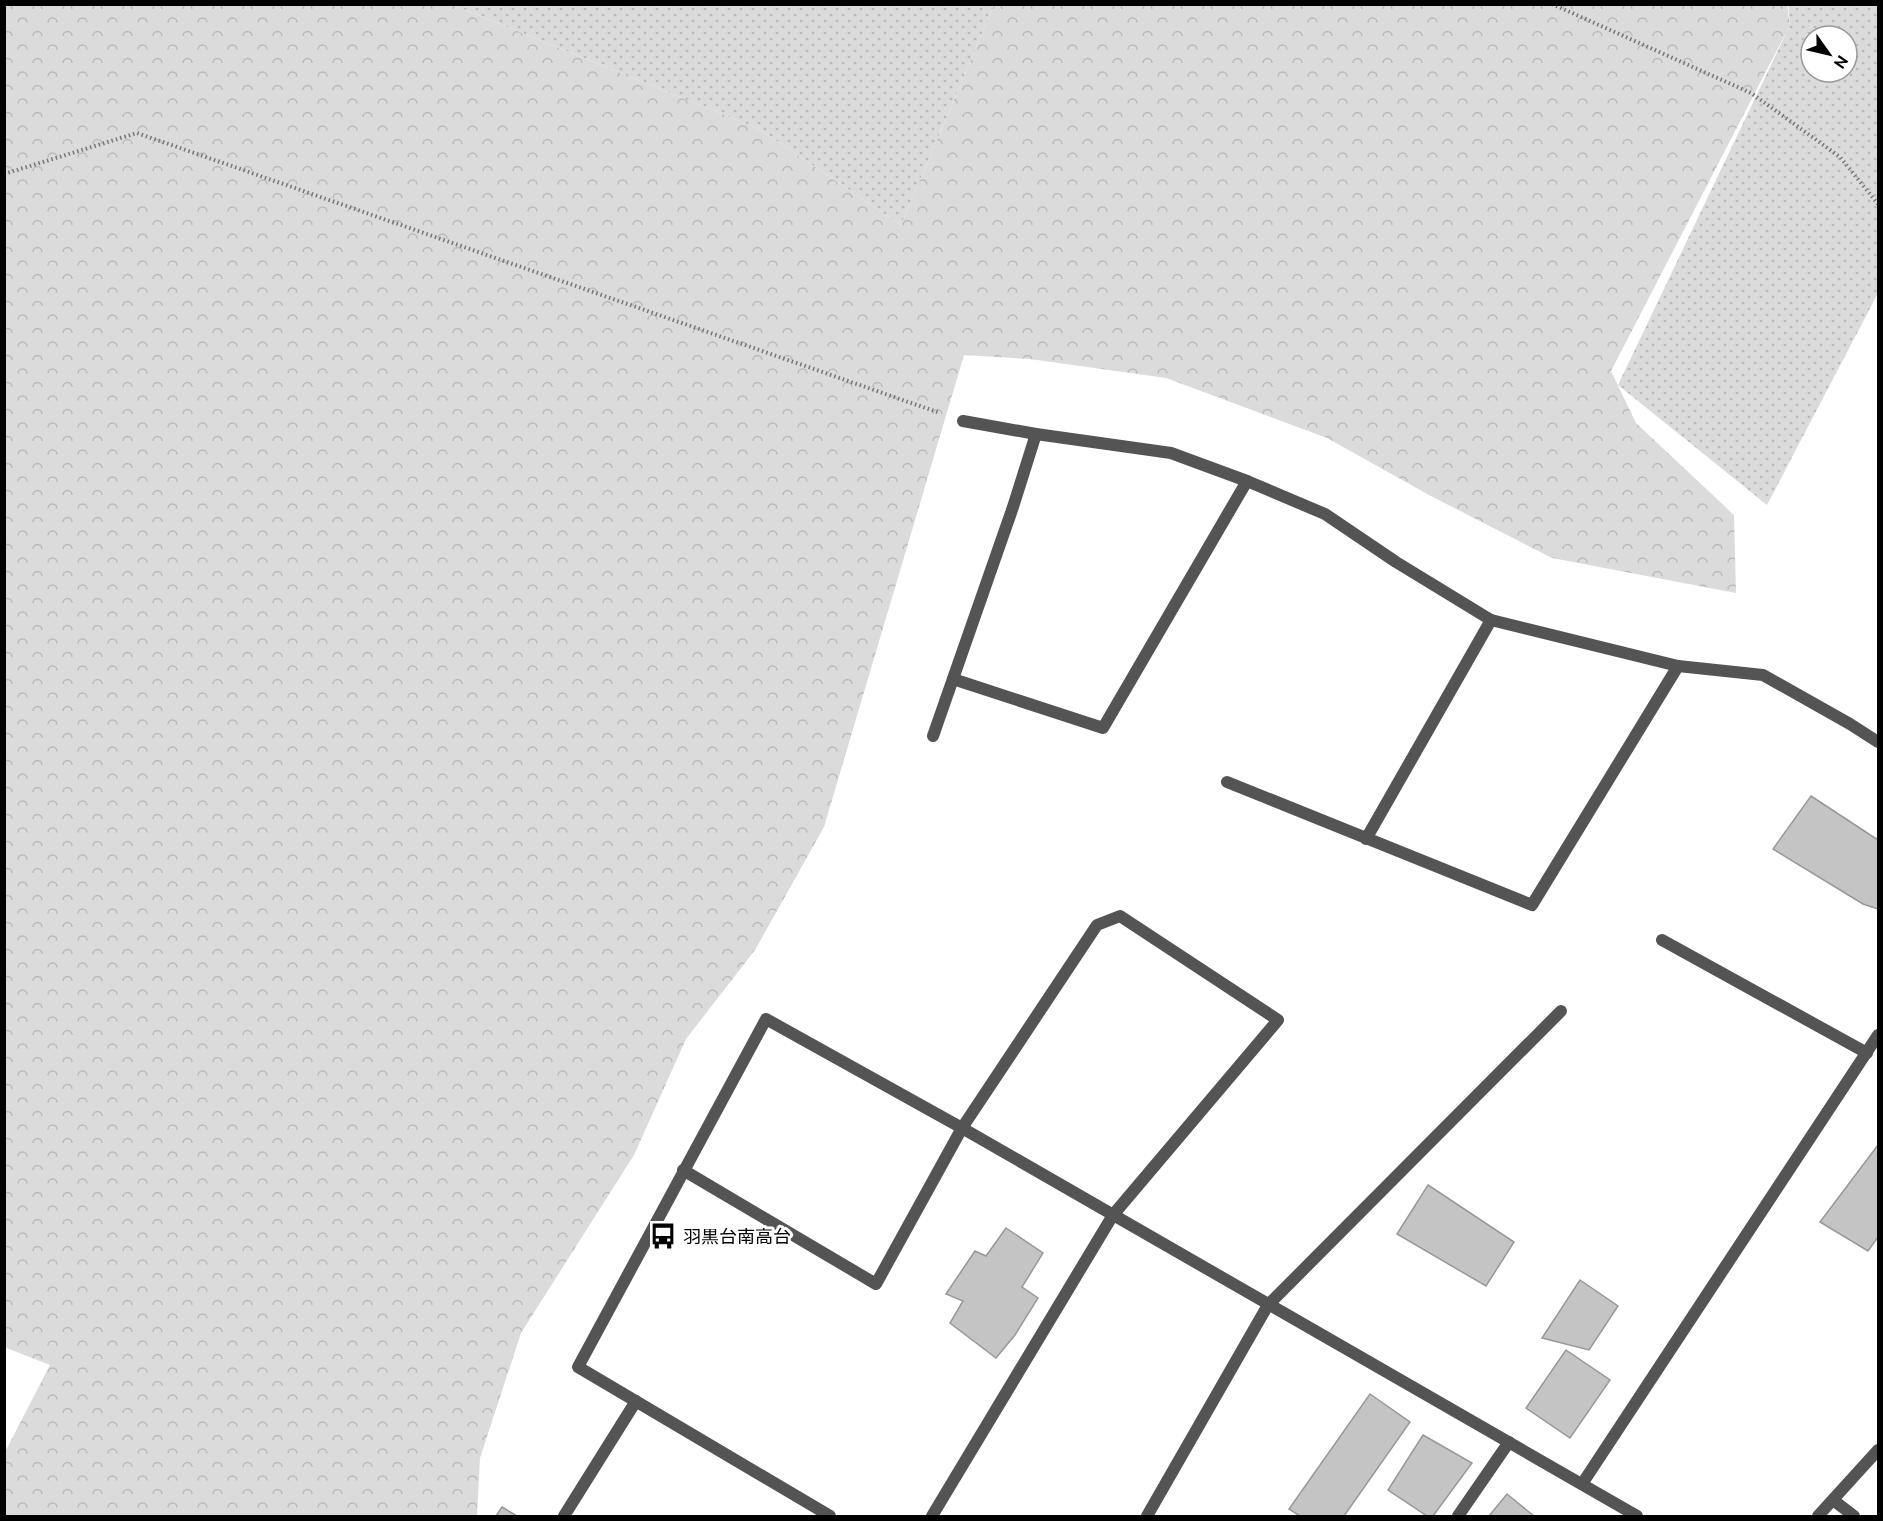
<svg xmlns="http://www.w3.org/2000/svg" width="1883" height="1521" font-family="Ubuntu,'Noto Sans JP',sans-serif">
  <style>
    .grass { fill: url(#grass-dots); fill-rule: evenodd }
    .forest { fill: url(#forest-crowns) }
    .building { fill: #c4c4c4; stroke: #989898; stroke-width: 1.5 }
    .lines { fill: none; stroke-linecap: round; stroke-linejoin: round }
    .path { stroke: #767676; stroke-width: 4; stroke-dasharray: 1.5 3; stroke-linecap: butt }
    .minor { stroke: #545454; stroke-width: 12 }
    .labels { text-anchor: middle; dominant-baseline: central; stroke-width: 6; stroke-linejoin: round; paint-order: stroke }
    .poi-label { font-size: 18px; fill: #000; stroke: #fff; text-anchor: start }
  </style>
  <defs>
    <pattern id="grass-dots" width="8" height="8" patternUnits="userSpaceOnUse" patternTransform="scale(1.5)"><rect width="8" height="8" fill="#dbdbdb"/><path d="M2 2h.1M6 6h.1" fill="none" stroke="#bababa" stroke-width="1.8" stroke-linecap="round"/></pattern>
    <pattern id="forest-crowns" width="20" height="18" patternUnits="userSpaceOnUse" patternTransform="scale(1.5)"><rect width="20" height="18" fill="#dbdbdb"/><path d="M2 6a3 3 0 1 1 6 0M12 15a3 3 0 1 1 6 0" fill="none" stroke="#bababa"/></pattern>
  </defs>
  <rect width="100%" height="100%" fill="#fff"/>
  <g class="grass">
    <polygon points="453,5 994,5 901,225 759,129"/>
    <path d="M1788,5h90v288l-111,212 -149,-120 172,-360zM1811,36h36v36h-36z"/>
  </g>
  <polygon class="forest" points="5,4 453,5 759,129 901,225 994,5 1787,5 1790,25 1611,371 1636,423 1734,515 1736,593 1552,558 1429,495 1327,438 1166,378 1030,359 964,355 824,827 755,950 686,1039 634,1155 521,1333 480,1458 477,1516 5,1516 5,1452 50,1365 4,1347"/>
  <g class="building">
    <polygon points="1811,796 1878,840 1878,909 1863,904 1773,849"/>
    <polygon points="1878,1145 1878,1237 1868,1251 1820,1222"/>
    <polygon points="1428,1185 1514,1242 1486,1286 1397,1234"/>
    <polygon points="1006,1228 1043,1253 1022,1287 1038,1298 1015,1335 996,1358 950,1323 963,1301 946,1294 975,1251 986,1256"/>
    <polygon points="1580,1280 1618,1306 1589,1350 1542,1338"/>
    <polygon points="1566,1350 1610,1380 1570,1438 1526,1408"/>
    <polygon points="1370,1394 1410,1422 1344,1516 1300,1516 1289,1509"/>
    <polygon points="1423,1435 1472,1463 1433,1516 1427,1516 1388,1490"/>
    <polygon points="1507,1494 1534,1516 1489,1516"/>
    <polygon points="502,1507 517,1516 496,1516"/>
  </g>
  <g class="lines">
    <g class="path">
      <polyline points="1552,4 1751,93 1840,157 1878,204"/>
      <polyline points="4,174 137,133 940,413"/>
    </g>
    <g class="minor">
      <polyline points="963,421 1036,434 1171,453 1247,481 1325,514 1396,562 1491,620 1678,666 1763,675 1850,724 1878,742"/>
      <polyline points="953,679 1103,728 1247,481"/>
      <polyline points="933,736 1013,507 1036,434"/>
      <polyline points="1227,782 1532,905 1678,666"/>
      <polyline points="1366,839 1491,620"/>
      <polyline points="1662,940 1867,1053"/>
      <polyline points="683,1170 876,1284 962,1128 1097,925 1120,916 1278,1020 1113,1215 932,1516"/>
      <polyline points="1582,1484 1878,1035"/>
      <polyline points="1833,1500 1854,1516"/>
      <polyline points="564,1516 636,1401"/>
      <polyline points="830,1516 578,1367 766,1019 962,1128 1637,1516"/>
      <polyline points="1147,1516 1268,1305 1561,1011"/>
      <polyline points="1458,1516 1509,1442"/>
      <polyline points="1818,1516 1878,1450"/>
    </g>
  </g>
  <defs>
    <g id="bus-bare" transform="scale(2.07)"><path d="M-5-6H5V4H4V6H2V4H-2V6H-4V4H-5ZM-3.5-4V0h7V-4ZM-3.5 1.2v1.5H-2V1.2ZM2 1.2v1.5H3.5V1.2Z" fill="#000" stroke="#fff" stroke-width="2.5" paint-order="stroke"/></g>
  </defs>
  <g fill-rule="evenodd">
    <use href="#bus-bare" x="663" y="1236"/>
  </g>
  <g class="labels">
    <g class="poi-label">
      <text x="683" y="1236">羽黒台南高台</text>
    </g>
  </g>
  <rect width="1883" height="1521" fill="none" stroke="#000000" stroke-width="12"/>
  <g transform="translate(1829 54) rotate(124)"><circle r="28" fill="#ffffff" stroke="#999999" stroke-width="1.5"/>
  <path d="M0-4.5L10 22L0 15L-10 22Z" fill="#000000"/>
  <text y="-9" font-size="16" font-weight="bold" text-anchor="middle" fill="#000000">N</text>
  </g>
</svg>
